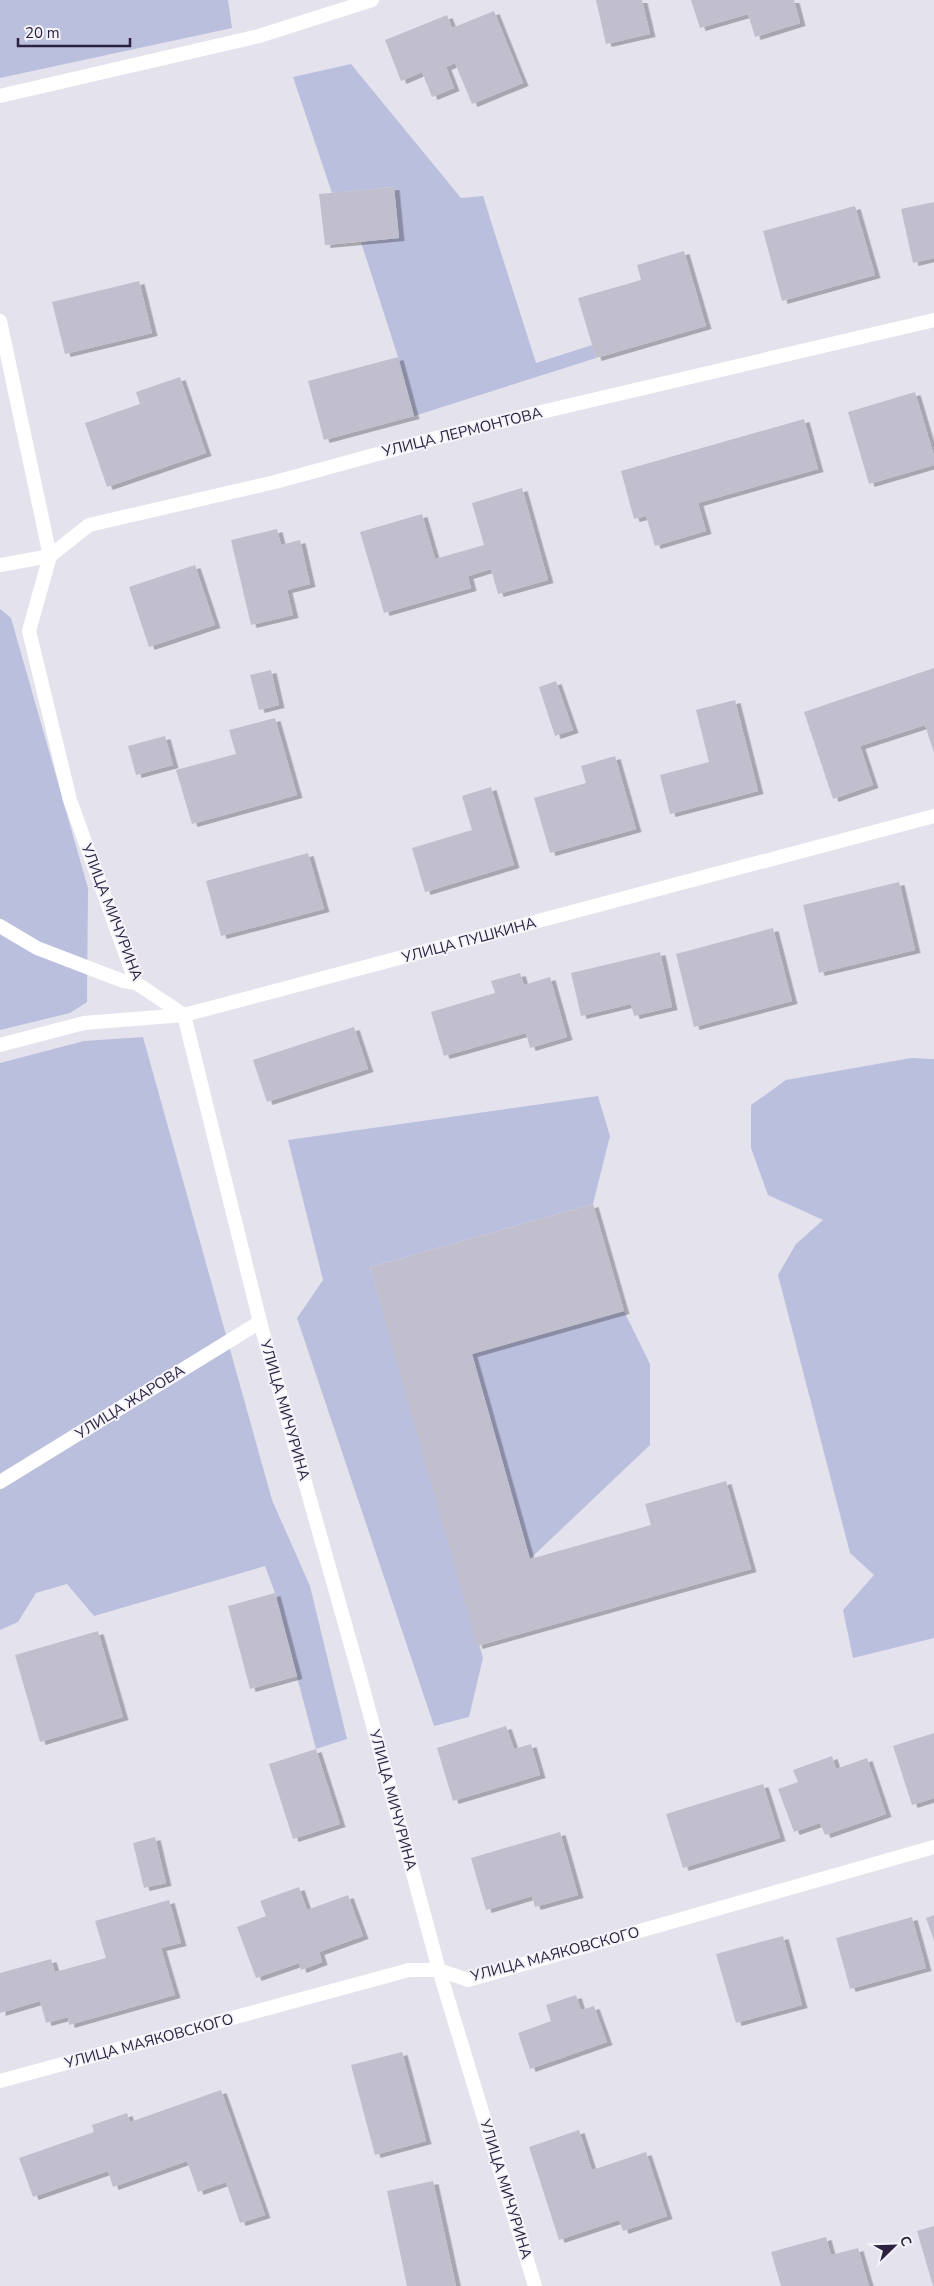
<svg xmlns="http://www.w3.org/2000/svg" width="934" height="2286" font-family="'Nunito Sans',sans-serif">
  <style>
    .green { fill: #bbbfde }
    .building { fill: #c1bfce; filter: url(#shadow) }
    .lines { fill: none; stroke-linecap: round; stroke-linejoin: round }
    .service { stroke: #fff; stroke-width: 14 }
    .minor { stroke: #fff; stroke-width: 14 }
    .labels { text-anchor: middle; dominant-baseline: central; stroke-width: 4; stroke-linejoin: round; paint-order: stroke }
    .street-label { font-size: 15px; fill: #2c223f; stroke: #f4f3f9 }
  </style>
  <defs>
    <filter id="shadow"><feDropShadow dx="5.5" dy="3" stdDeviation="0" flood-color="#0004"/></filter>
  </defs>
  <rect width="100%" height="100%" fill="#e4e3ed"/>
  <g class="green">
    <polygon points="0,0 228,0 232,28 0,78"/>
    <polygon points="351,64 461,198 483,196 536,363 592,345 596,358 414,416 398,357 361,242 399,238 394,187 332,193 293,77"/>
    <polygon points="0,609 11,618 88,888 87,1002 70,1013 0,1030"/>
    <polygon points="143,1037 272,1500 310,1586 347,1739 316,1749 275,1593 265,1566 94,1616 67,1584 36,1593 18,1622 0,1630 0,1063 84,1041"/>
    <polygon points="911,1058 934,1059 934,1638 853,1658 843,1610 874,1575 850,1553 778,1275 796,1244 823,1220 768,1195 751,1148 751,1105 786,1080"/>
    <polygon points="598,1096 610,1136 593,1204 370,1267 483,1658 469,1717 434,1726 297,1318 323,1280 288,1140"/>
    <polygon points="624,1311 650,1364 650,1445 530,1559 472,1354"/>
  </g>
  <g class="building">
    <polygon points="596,0 642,0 650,34 606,44"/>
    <polygon points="691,0 794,0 800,23 755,37 748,14 700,28"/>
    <polygon points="494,11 523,83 472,104 455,63 446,67 454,88 432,97 422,72 401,81 385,40 447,15 452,28"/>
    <polygon points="394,187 399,238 325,245 319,194"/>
    <polygon points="934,202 934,258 913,263 901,209"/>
    <polygon points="855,206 875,275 782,301 763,231"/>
    <polygon points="684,251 706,326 596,358 578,298 641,280 637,265"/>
    <polygon points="139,281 152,333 65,354 52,302"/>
    <polygon points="398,357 414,416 324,440 308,381"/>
    <polygon points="180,377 206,453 107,487 85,423 140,404 136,392"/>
    <polygon points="915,392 934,456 934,465 869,484 848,412"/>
    <polygon points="804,419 818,469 698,503 706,531 655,546 646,516 634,519 621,471"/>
    <polygon points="522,488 548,580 498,594 491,569 468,576 471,588 384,613 360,532 422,514 435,559 484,545 472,503"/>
    <polygon points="277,529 281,545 300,540 310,584 287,590 293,615 251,625 231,540"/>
    <polygon points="195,565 215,625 149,647 129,587"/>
    <polygon points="934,668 934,753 925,725 860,746 873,785 833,799 804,712"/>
    <polygon points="271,670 279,705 259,710 250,675"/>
    <polygon points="556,681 573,730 555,736 539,687"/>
    <polygon points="735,700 758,791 670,814 660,775 709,762 696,710"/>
    <polygon points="275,718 297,795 192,824 176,770 236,754 229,730"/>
    <polygon points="165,736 173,765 136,775 128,746"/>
    <polygon points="615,756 636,829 550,853 534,798 586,783 581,766"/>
    <polygon points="491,787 514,865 425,892 412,848 472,830 462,796"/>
    <polygon points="308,853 324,909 221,936 206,881"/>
    <polygon points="899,882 915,950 819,973 803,905"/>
    <polygon points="773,928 792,1001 694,1027 676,954"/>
    <polygon points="660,952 672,1007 634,1016 631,1004 581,1016 571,973"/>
    <polygon points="520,973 524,985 550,977 567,1037 530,1048 526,1033 444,1056 431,1012 495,993 491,981"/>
    <polygon points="354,1027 368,1069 267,1102 253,1060"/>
    <polygon points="593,1204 624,1311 472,1354 530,1559 651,1525 645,1504 726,1481 751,1569 477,1646 370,1267"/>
    <polygon points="275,1593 297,1676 250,1689 228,1606"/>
    <polygon points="98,1631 123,1717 40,1742 15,1655"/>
    <polygon points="506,1726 514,1749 531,1744 540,1775 453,1801 437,1748"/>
    <polygon points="934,1733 934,1798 912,1805 893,1746"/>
    <polygon points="316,1749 340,1824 293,1839 269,1764"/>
    <polygon points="832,1756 836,1769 867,1758 886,1814 825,1835 820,1823 794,1832 778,1789 798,1782 793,1770"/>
    <polygon points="763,1784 780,1838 683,1868 666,1814"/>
    <polygon points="560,1832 578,1895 535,1907 532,1896 486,1910 471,1858"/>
    <polygon points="155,1837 166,1883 144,1888 133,1843"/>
    <polygon points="299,1887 307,1910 348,1895 363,1936 319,1952 322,1962 301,1970 299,1963 256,1978 237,1927 266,1916 260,1901"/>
    <polygon points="169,1900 181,1943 161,1948 175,1995 69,2025 68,2017 46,2023 40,2001 0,2013 0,1973 51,1959 55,1972 106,1958 95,1921"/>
    <polygon points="934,1915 934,1941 926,1918"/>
    <polygon points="912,1917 926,1968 850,1989 836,1938"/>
    <polygon points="783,1936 802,2005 736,2023 716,1954"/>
    <polygon points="576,1995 581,2010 594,2006 607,2042 530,2069 518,2033 551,2021 546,2005"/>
    <polygon points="402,2052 426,2141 375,2155 351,2065"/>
    <polygon points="221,2090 265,2215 240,2223 226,2182 198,2192 187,2161 113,2187 108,2171 33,2197 19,2158 94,2132 92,2125 127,2113 130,2122"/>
    <polygon points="579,2130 592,2170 646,2152 667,2216 623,2231 619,2220 559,2240 529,2147"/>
    <polygon points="433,2181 456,2286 407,2286 387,2191"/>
    <polygon points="934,2226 934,2286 933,2286 917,2231"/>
    <polygon points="826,2237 831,2255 858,2248 869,2286 781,2286 771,2252"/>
  </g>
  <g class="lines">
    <polyline class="service" points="0,926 37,948 123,981 136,983"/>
    <g class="minor">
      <polyline points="0,96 259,36 372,0"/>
      <polyline points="0,321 50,556 29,631 70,800 136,983 184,1015 260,1322 361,1681 439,1970 535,2286"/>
      <polyline points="0,565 50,556 89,525 275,482 473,428 934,320"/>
      <polyline points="0,1045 84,1023 184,1015 934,816"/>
      <polyline points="0,1482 260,1322"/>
      <polyline points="0,2081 409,1970 439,1970 468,1980 934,1847"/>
    </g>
  </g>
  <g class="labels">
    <g class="street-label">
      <text transform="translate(462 432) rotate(-14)">УЛИЦА ЛЕРМОНТОВА</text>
      <text transform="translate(112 912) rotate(69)">УЛИЦА МИЧУРИНА</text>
      <text transform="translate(469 940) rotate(-15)">УЛИЦА ПУШКИНА</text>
      <text transform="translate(130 1402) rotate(-32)">УЛИЦА ЖАРОВА</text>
      <text transform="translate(285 1410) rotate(74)">УЛИЦА МИЧУРИНА</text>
      <text transform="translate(393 1800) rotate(75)">УЛИЦА МИЧУРИНА</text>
      <text transform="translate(555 1954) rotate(-15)">УЛИЦА МАЯКОВСКОГО</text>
      <text transform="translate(149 2041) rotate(-15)">УЛИЦА МАЯКОВСКОГО</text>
      <text transform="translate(506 2189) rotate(73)">УЛИЦА МИЧУРИНА</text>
    </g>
  </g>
  <g transform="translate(894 2246) rotate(67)" stroke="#f4f3f9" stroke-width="4" paint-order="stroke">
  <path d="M0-4L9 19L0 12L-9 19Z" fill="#2c223f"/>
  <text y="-8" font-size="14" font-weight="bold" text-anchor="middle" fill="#2c223f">С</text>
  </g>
  <path d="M18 38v8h112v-8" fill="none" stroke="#2c223f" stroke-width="2.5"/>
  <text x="25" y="38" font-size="15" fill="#2c223f" stroke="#f4f3f9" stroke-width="4" paint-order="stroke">20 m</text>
</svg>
